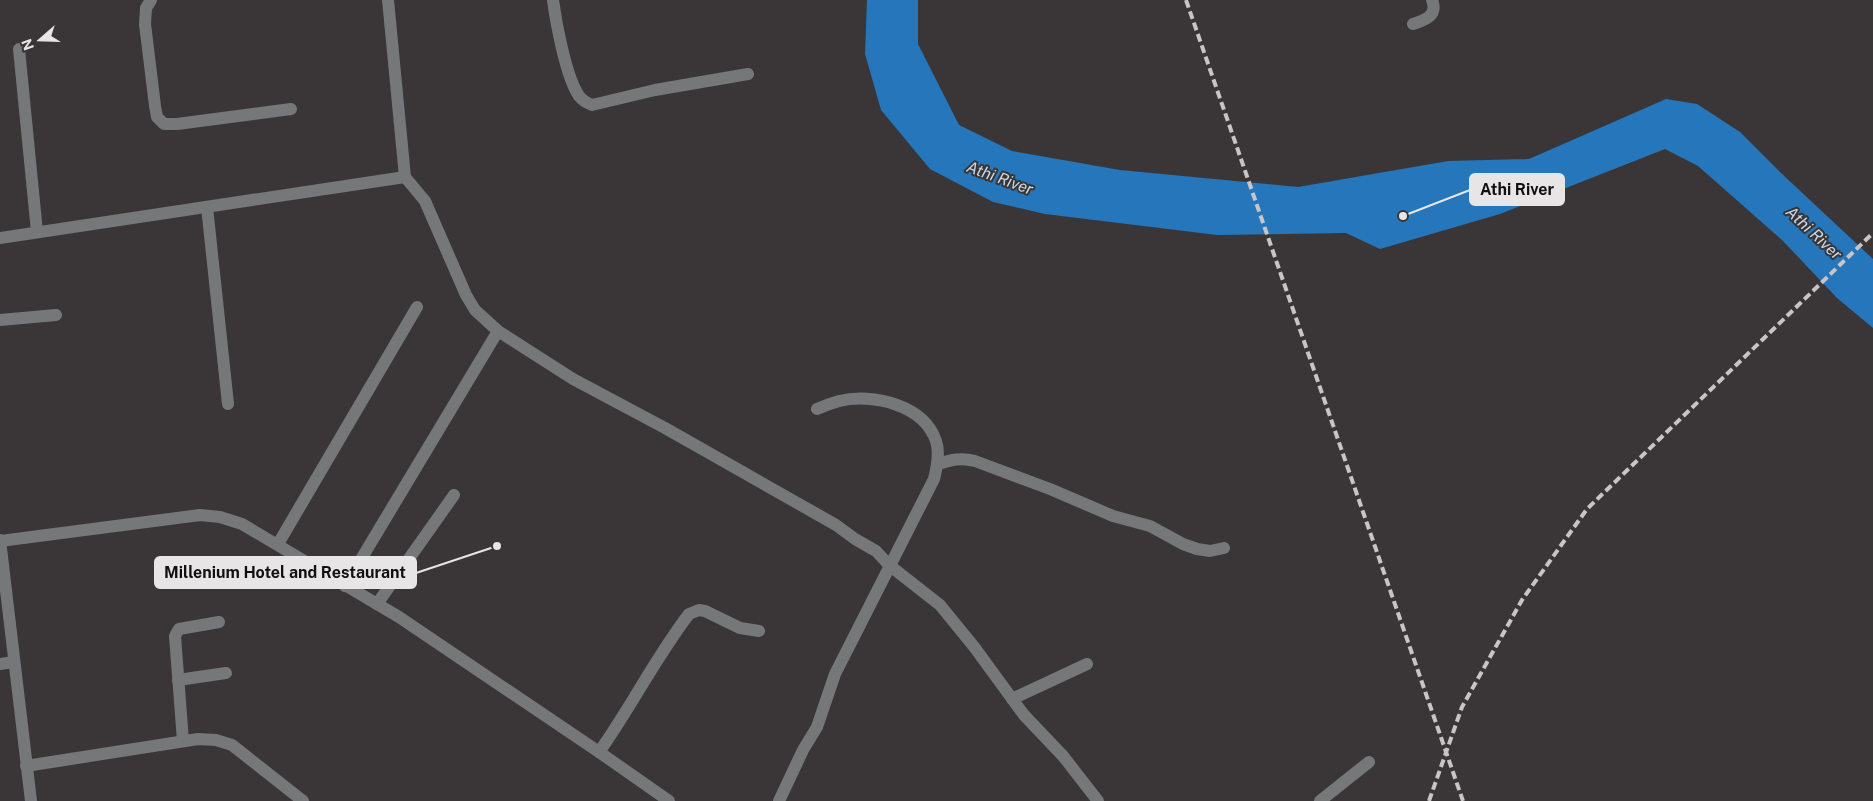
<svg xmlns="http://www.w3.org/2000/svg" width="1873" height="801" font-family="'Public Sans',sans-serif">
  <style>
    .water { fill: #2576ba }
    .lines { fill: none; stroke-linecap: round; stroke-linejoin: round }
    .minor { stroke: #767778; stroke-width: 12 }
    .rail { stroke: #c9c5c6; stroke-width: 4; stroke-dasharray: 8 4; stroke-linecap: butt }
    .labels { text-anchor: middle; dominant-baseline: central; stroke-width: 4; stroke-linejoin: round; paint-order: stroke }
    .water-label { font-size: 16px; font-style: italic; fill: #c7d9eb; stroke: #3a3637 }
    .leader { fill: none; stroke: #e8e5e6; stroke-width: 2 }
    .callout-dot { fill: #e8e5e6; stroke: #3a3637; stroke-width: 2 }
    .callout { fill: #e8e5e6; stroke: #e8e5e6; stroke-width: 2 }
    .callout-label { font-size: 16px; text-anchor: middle; font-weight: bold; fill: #111 }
  </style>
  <rect width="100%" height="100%" fill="#3a3637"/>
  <polygon class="water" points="867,0 918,0 918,44 959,125 1012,151 1120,170 1298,187 1448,161 1529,159 1666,99 1697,104 1740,132 1781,173 1873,259 1873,328 1837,298 1783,241 1698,166 1665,149 1500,214 1380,249 1346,233 1217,235 1045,214 993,202 930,169 881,110 865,54"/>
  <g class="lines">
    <g class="minor">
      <polyline points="151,0 146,8 145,24 155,106 157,117 164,124 177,124 291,109"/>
      <polyline points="388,0 405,177 425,201 466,295 475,310 498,331 573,379 665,428 836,525 855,539 876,551 889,565 940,605 975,648 1024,715 1063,756 1098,801"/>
      <path d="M553,0c3,23 13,77 26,96 4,5 8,7 13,9l63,-15 93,-16"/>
      <path d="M1413,24c13,-4 25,-9 19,-24"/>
      <polyline points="19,49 37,232"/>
      <polyline points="207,207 228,404"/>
      <polyline points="0,238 405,177"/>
      <polyline points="0,320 56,315"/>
      <path d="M938,464c13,-4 23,-7 37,-3l75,28 63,27 37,10 33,18 14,5 13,2 14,-3"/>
      <polyline points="0,540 31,801"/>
      <polyline points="0,541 200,515 220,517 242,524 399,617 599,752 669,801"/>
      <polyline points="278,544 417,307"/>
      <polyline points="345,586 498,331"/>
      <polyline points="377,604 454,495"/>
      <polyline points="0,664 14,662"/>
      <polyline points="178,680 226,673"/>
      <polyline points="1012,699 1087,664"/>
      <polyline points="183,741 175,636 179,629 219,622"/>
      <path d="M599,752c32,-45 57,-95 90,-138l10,-4 6,1 35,17 19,3"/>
      <polyline points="26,766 198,739 216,740 232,745 303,801"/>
      <path d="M779,801l24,-51 14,-23 18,-53 99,-195c3,-12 6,-26 2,-38 -12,-36 -63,-48 -97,-40 -7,2 -15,5 -22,8"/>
      <polyline points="1320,801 1369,762"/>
    </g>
    <g class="rail">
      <polyline points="1186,0 1463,801"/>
      <polyline points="1429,801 1462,707 1522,600 1587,509 1873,233"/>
    </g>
  </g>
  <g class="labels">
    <g class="water-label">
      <text transform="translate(1000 178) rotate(20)">Athi River</text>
      <text transform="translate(1814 233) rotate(43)">Athi River</text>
    </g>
  </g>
  <path class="leader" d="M1403 216L1470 190M497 546L416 573"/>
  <g class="callout-dot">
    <circle cx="1403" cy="216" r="5"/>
    <circle cx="497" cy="546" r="5"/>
  </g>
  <g class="callout">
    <rect x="1470" y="174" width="94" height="31" rx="5"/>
    <rect x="155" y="557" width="261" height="31" rx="5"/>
  </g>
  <g class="callout-label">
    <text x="1517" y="195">Athi River</text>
    <text x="285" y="578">Millenium Hotel and Restaurant</text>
  </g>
  <g transform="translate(40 40) rotate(250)" stroke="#3a3637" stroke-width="4" paint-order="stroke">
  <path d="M0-4L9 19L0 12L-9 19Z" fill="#e8e5e6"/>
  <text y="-8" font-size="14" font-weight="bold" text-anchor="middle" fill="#e8e5e6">N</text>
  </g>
</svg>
